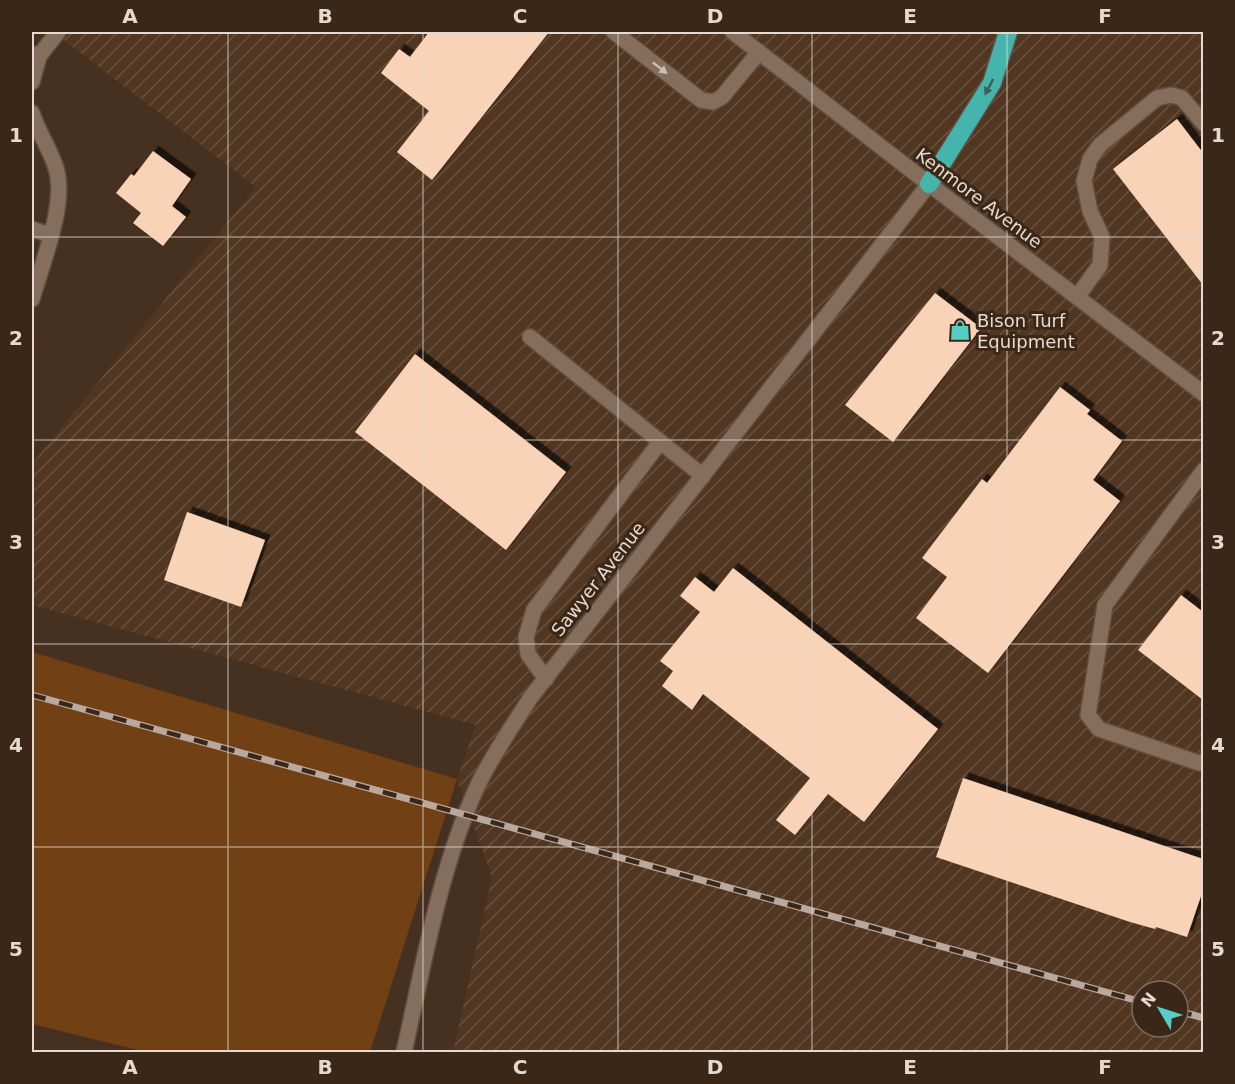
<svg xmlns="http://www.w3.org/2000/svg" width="1235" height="1084" font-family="'DejaVu Sans',sans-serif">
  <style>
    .industrial { fill: url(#industrial-furrows); fill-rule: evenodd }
    .grass { fill: #714015 }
    .building { fill: #f9d3b7; filter: url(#shadow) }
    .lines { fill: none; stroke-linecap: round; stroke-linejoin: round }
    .service-casing { stroke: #604e40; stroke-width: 18 }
    .minor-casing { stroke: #604e40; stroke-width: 18 }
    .tertiary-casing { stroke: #604e40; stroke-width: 18 }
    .secondary-casing { stroke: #604e40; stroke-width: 18 }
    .motorway-casing { stroke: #604e40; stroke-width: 21 }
    .service { stroke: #866e5c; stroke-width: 15 }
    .minor { stroke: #866e5c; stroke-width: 15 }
    .tertiary { stroke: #866e5c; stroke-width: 15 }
    .secondary { stroke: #866e5c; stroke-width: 15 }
    .motorway { stroke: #44b4ac; stroke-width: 18 }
    .rail-casing { stroke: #b8a89d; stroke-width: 7 }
    .rail { stroke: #3b2717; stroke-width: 4.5; stroke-dasharray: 14; stroke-linecap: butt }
    .oneway { fill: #cebeb2 }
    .oneway2 { fill: #3f5f53 }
    .grid { fill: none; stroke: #e6d9cf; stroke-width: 1.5; stroke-opacity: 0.55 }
    .labels { text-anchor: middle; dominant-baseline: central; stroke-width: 6; stroke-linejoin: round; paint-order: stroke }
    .street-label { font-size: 18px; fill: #e6d9cf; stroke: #3b2717 }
    .poi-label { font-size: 18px; fill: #e6d9cf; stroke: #3b2717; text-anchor: start }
    .neatline { fill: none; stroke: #e6d9cf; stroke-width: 2 }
    .grid-label { font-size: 20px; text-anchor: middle; font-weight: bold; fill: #e6d9cf }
  </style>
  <defs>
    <pattern id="industrial-furrows" width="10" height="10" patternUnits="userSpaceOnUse" patternTransform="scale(1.5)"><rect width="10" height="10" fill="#513621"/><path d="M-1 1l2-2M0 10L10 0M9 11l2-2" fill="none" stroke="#6a5240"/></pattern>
    <filter id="shadow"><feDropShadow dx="5.5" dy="-5.5" stdDeviation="0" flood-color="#0009"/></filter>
  </defs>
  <rect width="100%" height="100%" fill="#463121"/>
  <path class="industrial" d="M53,32h1150v1020h-750l39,-175 -35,-98 19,-54 -444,-120v-141l224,-277zM1142,991h36v36h-36z"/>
  <polygon class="grass" points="32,652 457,779 370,1052 146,1052 32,1024"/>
  <g class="building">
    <polygon points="429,32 549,32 432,180 397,152 429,111 381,73 399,49 410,57"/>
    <polygon points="1177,119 1203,153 1203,285 1113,169"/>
    <polygon points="153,151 191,179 172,206 186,217 163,246 133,223 141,213 116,193 131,174 134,176"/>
    <polygon points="935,293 981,328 893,442 845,405"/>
    <polygon points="415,354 566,472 506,550 355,432"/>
    <polygon points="1060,387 1090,410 1087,414 1122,441 1093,480 1120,501 988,673 916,618 947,577 922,558 982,479 987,483"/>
    <polygon points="187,512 265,540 241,607 164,580"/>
    <polygon points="733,568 938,729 864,822 828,794 795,835 776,820 810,778 703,694 692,710 662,686 673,671 660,661 700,612 680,596 695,577 714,592"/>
    <polygon points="1181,595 1203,612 1203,700 1138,650"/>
    <polygon points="963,778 1203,859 1203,890 1187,937 1156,927 1155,929 1130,922 936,857"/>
  </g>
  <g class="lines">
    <g class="service-casing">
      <g id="service">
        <polyline points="614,32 701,100 713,102 722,97 759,52"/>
        <polyline points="32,82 39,56"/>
        <path d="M32,113c6,19 18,36 24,55 11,36 -14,95 -24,131"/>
        <polyline points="32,229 50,235"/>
        <polyline points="1077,297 1100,265 1102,237 1090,211 1084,181 1090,159 1100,145 1157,98 1171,95 1182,98 1204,124"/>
        <polyline points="530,337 703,476"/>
        <polyline points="1204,470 1105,605 1088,715 1099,729 1199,763 1204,761"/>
        <polyline points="546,679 528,654 526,637 534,610 660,442"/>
      </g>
    </g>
    <g class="minor-casing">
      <polyline id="minor" points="32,54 39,56 58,32"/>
    </g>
    <g class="tertiary-casing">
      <path id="tertiary" d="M404,1052c20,-89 35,-181 73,-265 15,-32 35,-60 54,-90l398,-513 275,210"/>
    </g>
    <g class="secondary-casing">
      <polyline id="secondary" points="733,32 929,184"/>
    </g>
    <g class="motorway-casing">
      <polyline id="motorway" points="929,184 992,83 1008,32"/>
    </g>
    <use href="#service" class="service"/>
    <use href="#minor" class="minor"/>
    <use href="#tertiary" class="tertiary"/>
    <use href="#secondary" class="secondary"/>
    <use href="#motorway" class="motorway"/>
    <g class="rail-casing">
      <g id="rail">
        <polyline points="32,695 1142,1002"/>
        <polyline points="1178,1011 1204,1018"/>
      </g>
    </g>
    <use href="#rail" class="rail"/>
  </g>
  <defs><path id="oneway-solid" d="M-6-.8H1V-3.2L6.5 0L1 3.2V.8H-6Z" transform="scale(1.5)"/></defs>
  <use class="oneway" href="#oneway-solid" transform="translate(660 68) rotate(38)"/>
  <use class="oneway2" href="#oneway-solid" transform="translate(989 87) rotate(117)"/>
  <path class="grid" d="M228,32v1020M423,32v1020M618,32v1020M812,32v1020M1007,32v1020M32,237h1172M32,440h1172M32,644h1172M32,847h1172"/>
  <defs>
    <g id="shop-bare" transform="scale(1.62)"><path d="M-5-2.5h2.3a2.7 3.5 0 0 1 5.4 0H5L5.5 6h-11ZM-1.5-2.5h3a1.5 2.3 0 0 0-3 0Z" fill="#55cec5" stroke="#3b2717" stroke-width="2.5" paint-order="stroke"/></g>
  </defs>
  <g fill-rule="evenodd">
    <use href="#shop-bare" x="960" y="330"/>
  </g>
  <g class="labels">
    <g class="street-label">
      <text transform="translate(979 198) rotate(37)">Kenmore Avenue</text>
      <text transform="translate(598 579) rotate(-52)">Sawyer Avenue</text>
    </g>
    <g class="poi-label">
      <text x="977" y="320">Bison Turf<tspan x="977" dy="21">Equipment</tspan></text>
    </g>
  </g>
  <rect width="1235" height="1084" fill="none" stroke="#3b2717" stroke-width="66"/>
  <g transform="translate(1160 1009) rotate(309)"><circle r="28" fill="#3b2717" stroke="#7f6e61" stroke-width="1.5"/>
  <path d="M0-4.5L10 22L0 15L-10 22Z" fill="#55cec5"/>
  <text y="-9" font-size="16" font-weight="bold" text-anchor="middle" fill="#e6d9cf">N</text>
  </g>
  <rect x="33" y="33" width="1169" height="1018" class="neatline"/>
  <g class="grid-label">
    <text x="130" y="23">A</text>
    <text x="325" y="23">B</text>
    <text x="520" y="23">C</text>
    <text x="715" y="23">D</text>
    <text x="910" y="23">E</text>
    <text x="1105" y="23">F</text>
    <text x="16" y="142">1</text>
    <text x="1218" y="142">1</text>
    <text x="16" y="345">2</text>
    <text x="1218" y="345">2</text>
    <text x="16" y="549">3</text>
    <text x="1218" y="549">3</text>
    <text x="16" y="752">4</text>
    <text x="1218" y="752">4</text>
    <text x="16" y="956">5</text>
    <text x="1218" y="956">5</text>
    <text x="130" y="1074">A</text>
    <text x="325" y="1074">B</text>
    <text x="520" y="1074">C</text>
    <text x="715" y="1074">D</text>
    <text x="910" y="1074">E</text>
    <text x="1105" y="1074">F</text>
  </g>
</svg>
